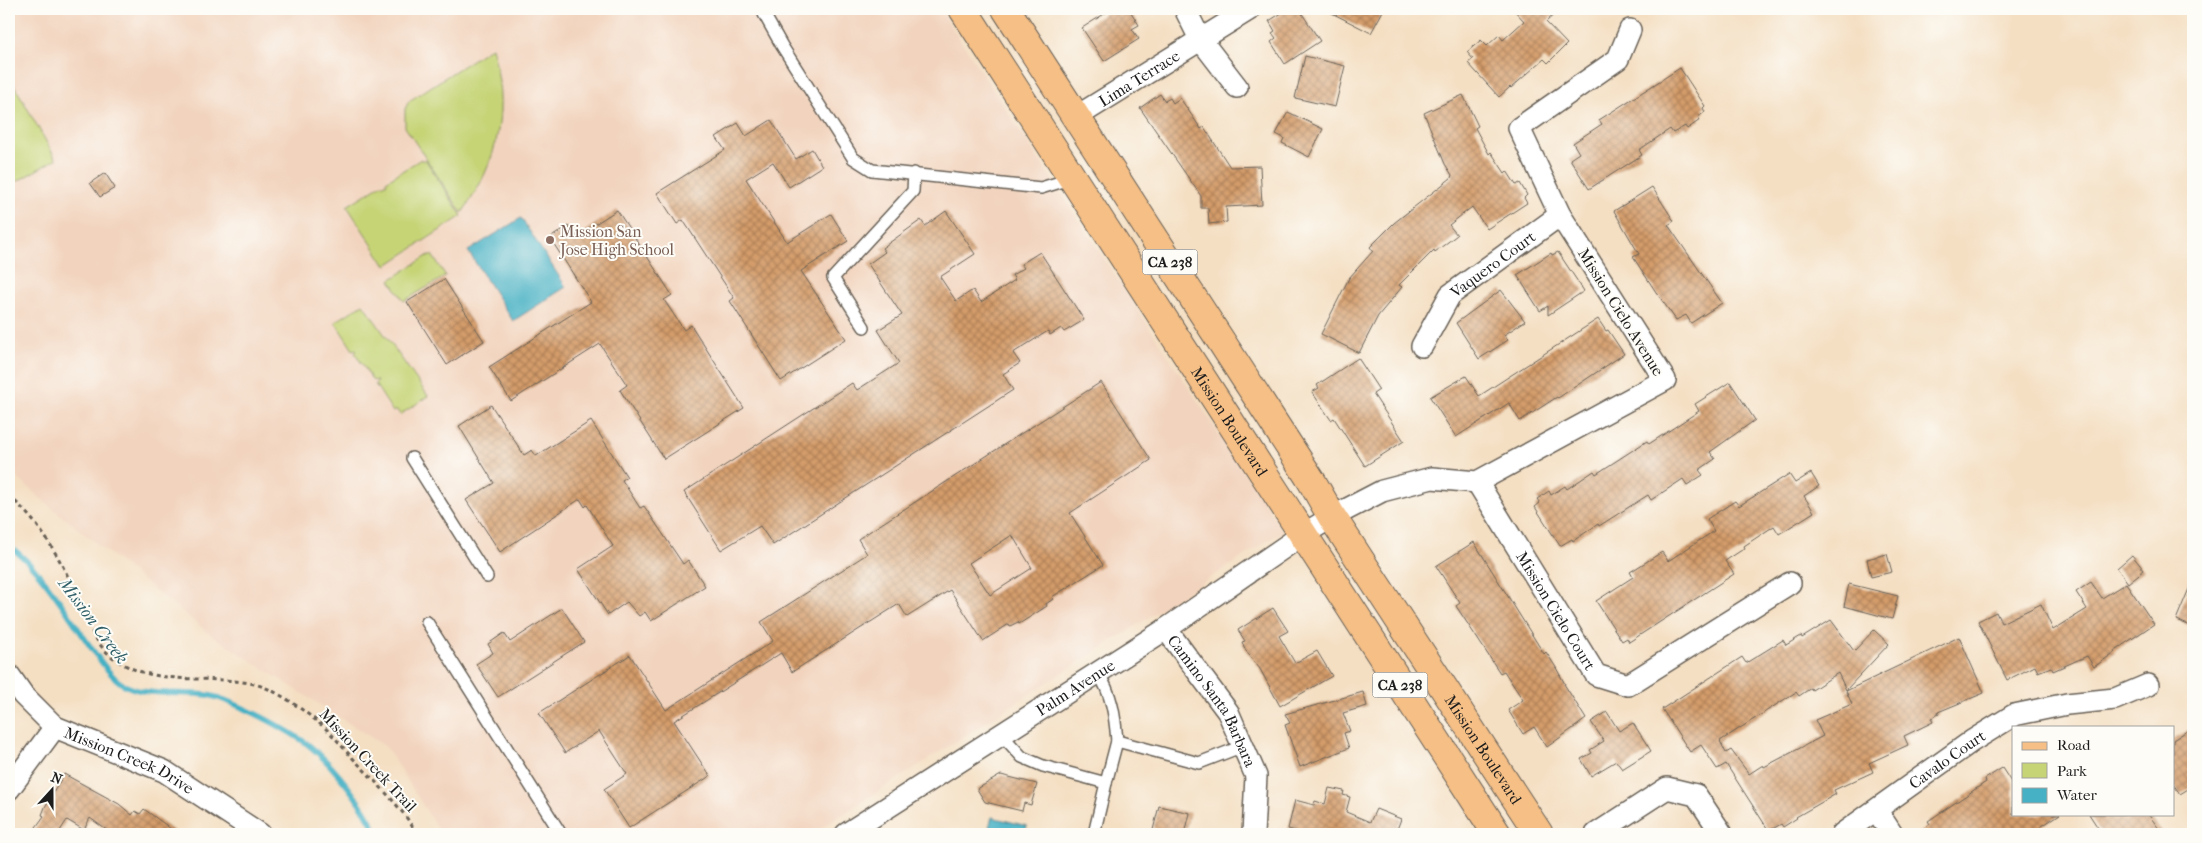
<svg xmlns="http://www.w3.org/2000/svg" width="2202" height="843" font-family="'IM FELL French Canon',serif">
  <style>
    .built { fill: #f2d4be }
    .park { fill: #c6d476; stroke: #717849 }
    .water { fill: #46b1c4; stroke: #316670 }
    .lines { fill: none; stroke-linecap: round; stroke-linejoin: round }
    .stream { stroke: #46b1c4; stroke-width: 5.5 }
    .building { fill: url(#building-cross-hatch); fill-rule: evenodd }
    .service-casing { stroke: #686056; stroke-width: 14 }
    .minor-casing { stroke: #686056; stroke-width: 24 }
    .primary-casing { stroke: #686056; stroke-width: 30 }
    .path { stroke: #686056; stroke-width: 3; stroke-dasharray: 4 4; stroke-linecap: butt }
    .service { stroke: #fff; stroke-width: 11 }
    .minor { stroke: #fff; stroke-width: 21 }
    .primary { stroke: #f5bf86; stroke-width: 28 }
    .education-dot { fill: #8d6e63; stroke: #fdfcf7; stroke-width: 2 }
    .labels { text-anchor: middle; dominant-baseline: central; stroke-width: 4; stroke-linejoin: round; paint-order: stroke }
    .shield { fill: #fdfcf7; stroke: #605f5e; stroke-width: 1 }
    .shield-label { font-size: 15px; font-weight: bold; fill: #1c1c1c }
    .street-label { font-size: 16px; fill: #1c1c1c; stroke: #fdfcf7 }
    .education-label { font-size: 16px; fill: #785e54; stroke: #fdfcf7; text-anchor: start }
    .water-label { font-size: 18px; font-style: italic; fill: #2f5f68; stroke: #fdfcf7 }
  </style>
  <defs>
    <pattern id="building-cross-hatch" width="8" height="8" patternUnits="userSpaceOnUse" patternTransform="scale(1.25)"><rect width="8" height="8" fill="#d49c6a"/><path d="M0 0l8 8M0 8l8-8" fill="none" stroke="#ab7e56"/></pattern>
  </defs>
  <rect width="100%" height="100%" fill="#fdfcf7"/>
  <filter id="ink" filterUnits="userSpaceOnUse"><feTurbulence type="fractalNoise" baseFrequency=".02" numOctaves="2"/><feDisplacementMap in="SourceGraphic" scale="10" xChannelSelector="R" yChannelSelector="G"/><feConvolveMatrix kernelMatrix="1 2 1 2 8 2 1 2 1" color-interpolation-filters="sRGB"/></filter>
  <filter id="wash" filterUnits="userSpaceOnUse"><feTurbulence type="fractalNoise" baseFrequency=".0096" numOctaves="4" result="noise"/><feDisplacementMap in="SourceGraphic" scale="20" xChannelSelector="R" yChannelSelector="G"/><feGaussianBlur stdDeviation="1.12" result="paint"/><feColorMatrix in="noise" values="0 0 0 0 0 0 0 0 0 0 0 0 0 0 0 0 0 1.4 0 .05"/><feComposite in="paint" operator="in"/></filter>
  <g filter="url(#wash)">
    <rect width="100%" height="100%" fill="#f4dfc3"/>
    <polygon class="built" points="9,9 940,9 1283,531 812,834 441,834 386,747 214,637 52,508 9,471"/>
    <g class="park">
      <path d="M492,47c17,63 8,112 -30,166l-57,-86v-18l4,-8z"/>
      <polygon points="9,76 56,159 9,186"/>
      <polygon points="421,159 422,161 425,159 462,216 387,265 384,263 347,206 382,184 384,185 387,183 386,181"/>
      <polygon points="429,255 430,257 432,255 446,276 404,301 390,280"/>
      <polygon points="363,304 428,396 400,415 397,410 393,412 375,384 377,382 376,380 373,381 355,353 357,351 355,349 353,350 335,322"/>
    </g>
    <g class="water">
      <polygon points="521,218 566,287 513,321 468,251"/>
      <polygon points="992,817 1027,826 1025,834 991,834 992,828 989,827"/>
    </g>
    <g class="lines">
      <path class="stream" d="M9,546c34,24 59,69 83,103 8,11 18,27 29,34 23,15 60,8 86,12 17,3 34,12 49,19 19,10 39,20 55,33 25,21 53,58 66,87"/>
    </g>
    <g id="blocks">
      <g class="building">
        <polygon points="1112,9 1129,9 1139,25 1132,29 1139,39 1104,61 1082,28"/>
        <polygon points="1288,9 1299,9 1320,41 1285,64 1271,42 1276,38 1272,33 1275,31 1269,21"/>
        <polygon points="1324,9 1384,9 1371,33"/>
        <polygon points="1513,9 1560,9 1546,22 1567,44 1548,63 1544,59 1511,88 1510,87 1499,97 1468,63 1473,59 1467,52 1481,40 1487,46 1499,35 1503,40 1524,21"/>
        <polygon points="1305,56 1345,66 1335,107 1295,98"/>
        <polygon points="1680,68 1705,106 1703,108 1705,112 1698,117 1700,120 1687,129 1685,126 1673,133 1670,129 1639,150 1642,155 1589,189 1570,159 1579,153 1573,143 1602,124 1599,120"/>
        <polygon points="1160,94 1165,101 1170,98 1173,103 1180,98 1201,129 1204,127 1230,167 1260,166 1262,205 1226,207 1227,222 1209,224 1208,208 1201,208 1201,196 1140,108"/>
        <polygon points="1463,95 1478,126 1475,128 1489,154 1491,152 1505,173 1507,171 1516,185 1520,183 1527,195 1524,198 1527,203 1487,229 1472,207 1449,225 1457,235 1435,252 1434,250 1399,285 1402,287 1378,316 1359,353 1321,334 1349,278 1373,251 1370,247 1394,223 1451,178 1452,175 1445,164 1424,113"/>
        <polygon points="1288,112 1323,129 1309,157 1282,143 1284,138 1276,134"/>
        <polygon points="771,120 796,159 812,149 822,166 789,187 773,162 746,179 787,242 831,214 848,241 801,271 846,339 781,381 730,301 734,298 683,220 677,224 657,193 725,150 716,137 738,123 746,136"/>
        <polygon points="105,173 115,188 100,197 90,183"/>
        <polygon points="1652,187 1674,221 1668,225 1722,303 1691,323 1686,315 1676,320 1656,292 1633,257 1639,254 1614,211"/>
        <polygon points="617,210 672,295 664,300 684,330 691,325 744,408 664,459 620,390 627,385 600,344 511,401 489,367 591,302 550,238 568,226 575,237"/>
        <polygon points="946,211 975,254 940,277 956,301 973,290 981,302 1015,280 1012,275 1024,268 1021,264 1040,252 1084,320 1064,332 1061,328 1050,335 1048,331 1013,353 1020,363 1003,374 1013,390 773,545 760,526 721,550 684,492 852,383 857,390 899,363 878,330 902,315 868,264 885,252 882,248 921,220 925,226"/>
        <polygon points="1558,252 1584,291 1548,315 1548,306 1540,311 1517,275 1551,253 1552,255"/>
        <polygon points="444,279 484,341 447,365 407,302"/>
        <polygon points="1501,290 1525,321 1504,335 1508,340 1479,359 1456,323"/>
        <polygon points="1598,319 1606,331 1608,330 1624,354 1558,398 1557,397 1520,421 1509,403 1456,437 1430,397 1466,376 1479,396"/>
        <polygon points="1358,358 1379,390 1373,394 1404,441 1365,466 1334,418 1331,420 1312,392 1319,388 1317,385"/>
        <path d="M1101,382l50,78 -81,53 33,52 -51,32 1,2 -7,5 1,2 -28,18 -1,-2 -8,4 -1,-2 -26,17 -33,-51 -43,27 -8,-13 -107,68 -11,-19 -107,68 36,55 -81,52 -25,-39 23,-15 -28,-43 -34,22 -26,-40 91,-58 36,55 107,-69 -12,-19 106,-68 -9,-15zM1012,535l20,33 -42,27 -21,-32z"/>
        <polygon points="1730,382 1755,420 1710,452 1715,459 1699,470 1703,475 1687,485 1683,479 1651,500 1648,495 1599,526 1598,524 1573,541 1572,539 1560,546 1535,507 1540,503 1537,499 1549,491 1551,495 1565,486 1567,489 1594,471 1596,474 1647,441 1649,444 1699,411 1695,404"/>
        <polygon points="491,405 524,455 532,450 536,456 591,421 627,477 622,480 640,508 644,506 683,564 688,560 705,586 651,621 645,612 639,616 627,602 608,615 578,569 613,546 587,505 585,507 580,499 500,552 466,500 494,483 459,426"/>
        <polygon points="1811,473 1819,486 1804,496 1814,512 1779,534 1774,526 1744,546 1745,548 1725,561 1734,574 1629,642 1627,638 1622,641 1596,601 1633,577 1630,572 1662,552 1668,561 1714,531 1707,519 1735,501 1739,506 1789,474 1795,483"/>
        <polygon points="1474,542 1544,654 1546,652 1555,666 1565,684 1564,684 1586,719 1547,747 1534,727 1523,734 1508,710 1523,700 1504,671 1500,673 1456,606 1460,603 1436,566"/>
        <polygon points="1887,554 1892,572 1871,577 1867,559"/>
        <polygon points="2132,555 2144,570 2128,583 2117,568"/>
        <polygon points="2193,579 2193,627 2176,620"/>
        <polygon points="2091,582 2102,598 2126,583 2154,624 2114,651 2115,652 2094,667 2087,656 2053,671 2051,667 2038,672 2035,666 2007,680 1978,621 1996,612 2001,623 2041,604 2053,630 2087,609 2076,592"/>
        <polygon points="1849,584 1898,596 1892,619 1844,606"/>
        <polygon points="562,608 584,642 498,697 476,664 493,653 488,644 504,633 510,642"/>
        <polygon points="1273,608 1288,631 1279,636 1295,663 1317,651 1332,676 1280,706 1260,669 1246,651 1242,642 1245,641 1238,630"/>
        <polygon points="1831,620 1854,651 1874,630 1889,644 1846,690 1838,673 1812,690 1811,688 1799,696 1796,692 1720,741 1726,753 1731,750 1749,774 1763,765 1764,767 1823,736 1815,720 1852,704 1846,691 1959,637 1984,693 1938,712 1939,714 1931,718 1933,722 1904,736 1908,745 1869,763 1873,772 1834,790 1836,794 1796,817 1797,818 1783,827 1781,824 1769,831 1726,764 1717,769 1701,745 1690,752 1662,709 1742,657 1746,663 1783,640 1786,645 1801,636 1802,638"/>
        <polygon points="1363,692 1367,706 1343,713 1350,731 1344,733 1349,748 1300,767 1285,725 1290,723 1285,714"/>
        <polygon points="1607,712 1619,731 1633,723 1651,751 1622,769 1616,761 1591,776 1581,759 1592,753 1590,750 1604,741 1591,722"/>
        <polygon points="2193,727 2193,786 2180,794 2173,784 2173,740"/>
        <polygon points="2002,768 2013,785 2013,814 2060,814 2030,834 1917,834 1930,824 1928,821 1986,782 1985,779"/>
        <polygon points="64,774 119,804 132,815 135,811 140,814 144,809 178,834 112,834 90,818 84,830 67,820 58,834 31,834 44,816 42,815 45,807"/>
        <polygon points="1001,775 1037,784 1031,805 1024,803 1022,811 985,802 977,789"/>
        <polygon points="1329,788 1344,791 1343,795 1350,797 1346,812 1370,822 1376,809 1401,819 1396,832 1399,834 1307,834 1288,829 1295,800 1314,805 1315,801 1325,804"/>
        <polygon points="1159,806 1190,813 1185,834 1152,834"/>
        <polygon points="2089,814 2148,814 2163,834 2102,834"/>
      </g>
    </g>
  </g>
  <g filter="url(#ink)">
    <use href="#blocks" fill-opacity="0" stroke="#686056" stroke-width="1"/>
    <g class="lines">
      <g class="service-casing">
        <g id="service">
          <polyline points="763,9 764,14 782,46 853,158 872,170 1041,188 1073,178"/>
          <polyline points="864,327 833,278 913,191 914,173"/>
          <polyline points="412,458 487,577"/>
          <polyline points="427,622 561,834"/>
          <path d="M1098,673c14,21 17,43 19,68"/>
          <polyline points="1002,735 1022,757 1043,766 1106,783 1094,834"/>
          <polyline points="1106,783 1117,741 1199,763 1243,746"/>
        </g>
      </g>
      <g class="minor-casing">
        <g id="minor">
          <polyline points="1185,9 1200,39 1237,87"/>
          <path id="s1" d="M1076,117l174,-108"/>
          <path id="s2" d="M1422,346l28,-51 110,-80"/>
          <path id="s3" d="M1477,482l119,193 32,10 162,-102"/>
          <path id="s4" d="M1166,629l62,83 28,64 -3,58"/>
          <path id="s5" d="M9,675l14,20 32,32 109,44 96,63"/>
          <polyline points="9,789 55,727"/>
          <polyline points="1877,811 1892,834"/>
          <path id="s6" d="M846,834l320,-205 136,-94 30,-18 50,-26 50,-13 45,4 188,-102 -105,-165 -41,-87 99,-69 12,-29"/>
          <polyline points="1596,834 1667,788 1696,795 1722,834"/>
          <path id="s7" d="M1842,834l130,-93 42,-26 53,-11 48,-5 33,-14"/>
        </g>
      </g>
      <g class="primary-casing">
        <g id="primary">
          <path id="s8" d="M963,9l534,825"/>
          <path id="s9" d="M1006,9l305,471 21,37 207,317"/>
        </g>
      </g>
      <path class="path" d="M9,496c32,27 53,65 69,103 12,25 15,46 40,62 40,26 91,13 136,23 22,5 48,25 65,39 11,8 20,20 29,30 18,20 59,58 68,81"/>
      <use href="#service" class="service"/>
      <use href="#minor" class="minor"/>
      <use href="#primary" class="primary"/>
    </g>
  </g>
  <circle class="education-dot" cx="550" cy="240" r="5"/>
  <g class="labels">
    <g class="shield">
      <rect x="1142.5" y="249.5" width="55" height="25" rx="4"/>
      <rect x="1372.5" y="672.5" width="55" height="25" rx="4"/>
    </g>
    <g class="shield-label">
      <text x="1170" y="262">CA 238</text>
      <text x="1400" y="685">CA 238</text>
    </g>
    <g class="street-label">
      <text stroke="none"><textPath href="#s1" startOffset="74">Lima Terrace</textPath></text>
      <text stroke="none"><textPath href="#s2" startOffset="111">Vaquero Court</textPath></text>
      <text transform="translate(1621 312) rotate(58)">Mission Cielo Avenue</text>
      <text stroke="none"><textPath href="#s8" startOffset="491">Mission Boulevard</textPath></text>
      <text stroke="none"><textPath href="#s3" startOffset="151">Mission Cielo Court</textPath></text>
      <text stroke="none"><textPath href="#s6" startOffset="272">Palm Avenue</textPath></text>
      <text stroke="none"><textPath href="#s4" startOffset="86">Camino Santa Barbara</textPath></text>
      <text stroke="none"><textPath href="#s9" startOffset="881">Mission Boulevard</textPath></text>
      <text transform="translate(368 760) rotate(47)">Mission Creek Trail</text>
      <text stroke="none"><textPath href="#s7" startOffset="129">Cavalo Court</textPath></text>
      <text stroke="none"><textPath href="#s5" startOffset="151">Mission Creek Drive</textPath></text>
    </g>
    <g class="education-label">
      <text x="560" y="231">Mission San<tspan x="560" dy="18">Jose High School</tspan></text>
    </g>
    <g class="water-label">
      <text transform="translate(93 621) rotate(53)">Mission Creek</text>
    </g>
  </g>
  <rect width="2202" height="843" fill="none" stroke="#fdfcf7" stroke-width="30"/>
  <rect x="2012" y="726" width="162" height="90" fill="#fdfcf7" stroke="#a3a29f"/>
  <rect x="2022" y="742" width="25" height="8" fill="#f5bf86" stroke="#a3a29f"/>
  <text x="2057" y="750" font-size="15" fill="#1c1c1c">Road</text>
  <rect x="2022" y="763" width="25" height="15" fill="#c6d476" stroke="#a3a29f"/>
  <text x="2057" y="776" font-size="15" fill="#1c1c1c">Park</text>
  <rect x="2022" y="788" width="25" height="15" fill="#46b1c4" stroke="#a3a29f"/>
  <text x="2057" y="800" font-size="15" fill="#1c1c1c">Water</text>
  <g transform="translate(52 790) rotate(21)" stroke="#fdfcf7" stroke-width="4" paint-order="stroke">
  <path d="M0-4L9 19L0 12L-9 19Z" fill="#1c1c1c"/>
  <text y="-8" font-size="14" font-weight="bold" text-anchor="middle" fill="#1c1c1c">N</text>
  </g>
</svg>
